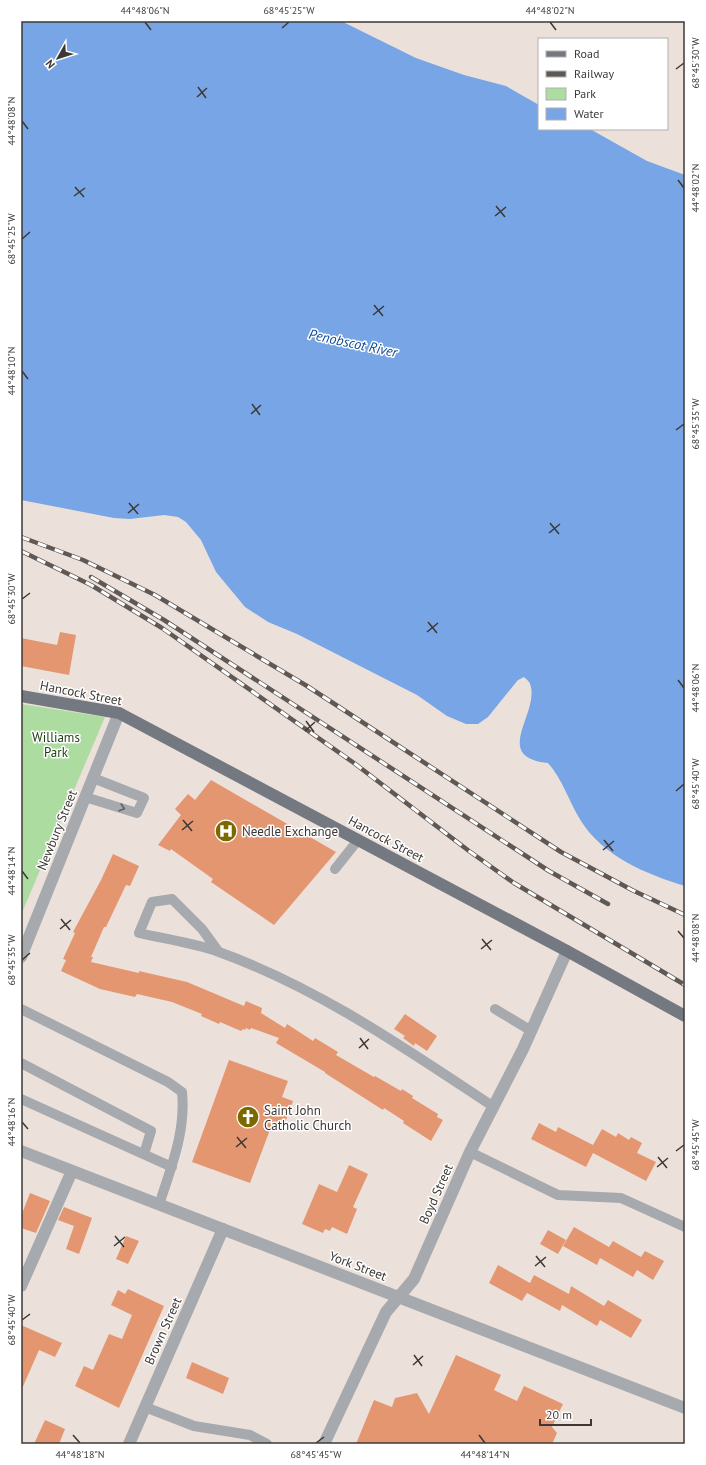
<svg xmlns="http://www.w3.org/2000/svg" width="706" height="1465" font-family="'PT Sans',sans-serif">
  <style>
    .green { fill: #addca0 }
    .water { fill: #77a5e5 }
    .building { fill: #e49671 }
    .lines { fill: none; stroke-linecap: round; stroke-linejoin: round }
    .lane { stroke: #a6a9ad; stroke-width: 10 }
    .street { stroke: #a6a9ad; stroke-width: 12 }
    .primary { stroke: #747880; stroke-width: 12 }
    .rail-casing { stroke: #5f5855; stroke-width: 4.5 }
    .rail { stroke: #fff; stroke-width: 3; stroke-dasharray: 9; stroke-linecap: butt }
    .oneway { stroke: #626060 }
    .ticks { fill: none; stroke: #3d3836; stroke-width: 1.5 }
    .labels { text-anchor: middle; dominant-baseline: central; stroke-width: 3; stroke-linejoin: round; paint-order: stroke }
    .street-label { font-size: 13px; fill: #3d3836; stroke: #fff }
    .park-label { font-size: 13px; fill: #183a0c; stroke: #fff }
    .poi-label { font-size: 13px; fill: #3d3836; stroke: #fff; text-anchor: start }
    .water-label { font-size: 14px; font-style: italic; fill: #104b97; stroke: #fff }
    .neatline { fill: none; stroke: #3d3836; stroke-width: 1.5 }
    .ticks-label { font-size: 10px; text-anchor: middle; fill: #3d3836 }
  </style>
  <rect width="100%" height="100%" fill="#ece1da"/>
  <polygon class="green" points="21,704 105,717 21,915"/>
  <path class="water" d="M21,21h320l75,37 48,17 42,11 33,19v24h51l57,32 38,14v711c-39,-12 -81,-29 -104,-65 -12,-19 -18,-41 -33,-58 -58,-6 -7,-51 -18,-79 0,-2 -4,-5 -6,-7l-6,3 -30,37 -10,7h-12l-19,-8 -30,-21 -120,-61 -29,-12 -23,-15 -29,-35 -15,-32 -15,-18 -8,-5 -14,-2 -34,4 -16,-1 -93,-18z"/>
  <g class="building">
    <polygon points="60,632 76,635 69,675 21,666 21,638 57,645"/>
    <polygon points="211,780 336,852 274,925 211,882 213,879 171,849 170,851 158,845 181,815 175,809 188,794 195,800"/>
    <polygon points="113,854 139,866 130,886 126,885 106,927 104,927 91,957 93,957 91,962 139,973 139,971 187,982 244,1006 246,1001 262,1008 261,1013 285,1028 287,1024 313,1041 315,1038 338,1052 336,1055 374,1077 375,1076 401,1091 402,1089 413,1096 412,1098 438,1114 437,1117 443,1120 431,1141 403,1123 404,1121 384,1108 383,1110 325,1073 325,1072 276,1043 279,1038 251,1028 250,1030 246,1028 245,1030 243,1029 241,1031 220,1022 219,1024 201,1016 202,1014 172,1002 137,994 135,997 100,989 61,971 66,960 63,959 75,933 73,932 101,880"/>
    <polygon points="405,1014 437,1036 427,1051 415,1043 414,1046 403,1038 405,1036 394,1029"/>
    <polygon points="229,1060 288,1081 282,1097 293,1101 282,1131 271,1127 250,1183 192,1162"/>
    <polygon points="539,1123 556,1132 558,1127 593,1145 602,1129 616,1137 618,1133 629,1140 631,1137 642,1143 637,1153 656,1162 646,1181 593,1153 586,1167 531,1139"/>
    <polygon points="349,1165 368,1174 353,1207 357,1209 347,1234 332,1227 330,1231 325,1229 323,1233 302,1224 319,1184 337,1192"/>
    <polygon points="30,1193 50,1201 36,1233 21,1228 21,1216"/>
    <polygon points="64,1207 92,1218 79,1254 66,1249 74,1226 58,1220"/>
    <polygon points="574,1227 609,1247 613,1241 641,1257 645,1251 664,1261 653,1280 637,1270 633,1277 600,1258 597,1265 563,1246"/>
    <polygon points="548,1230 566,1240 558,1254 540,1244"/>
    <polygon points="126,1236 139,1241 128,1264 116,1259"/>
    <polygon points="498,1265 530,1283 534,1275 569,1294 571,1286 604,1306 608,1300 642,1320 631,1338 600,1320 597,1326 562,1305 560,1311 527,1293 522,1301 489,1283"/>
    <polygon points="128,1289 164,1306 119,1408 75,1386 84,1366 93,1370 109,1334 122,1339 132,1315 111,1305 118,1290 125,1294"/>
    <polygon points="21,1325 62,1343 55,1357 39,1350 21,1391"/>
    <polygon points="456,1355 501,1375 494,1390 517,1401 524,1386 563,1404 552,1427 557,1433 552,1444 356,1444 374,1400 392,1407 395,1398 417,1393 429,1414"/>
    <polygon points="192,1362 229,1378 223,1394 186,1378"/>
    <polygon points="45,1420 65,1429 59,1444 34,1444"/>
  </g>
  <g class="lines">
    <g class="lane">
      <polyline points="85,797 137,813 144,798 93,778"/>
      <polyline points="335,869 358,840"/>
      <path d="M218,951l-16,-22 -30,-30 -20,3 -13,31c26,6 55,10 80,19 100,36 187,97 275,155"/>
      <path d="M21,1009l147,73 14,10c4,40 -11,75 -23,113"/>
      <polyline points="495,1009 530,1030"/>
      <polyline points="21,1063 151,1131 144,1154"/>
      <polyline points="21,1099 172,1167"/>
      <polyline points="470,1152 558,1195 621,1198 685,1227"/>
      <polyline points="145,1407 194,1426 250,1435 267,1444"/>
    </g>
    <g class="street">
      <polyline points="21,957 119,713"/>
      <polyline points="21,1151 685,1408"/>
      <polyline points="21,1286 72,1171"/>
      <polyline points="129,1444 223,1229"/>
      <polyline points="324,1444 386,1312 414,1279 470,1152 523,1049 567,951"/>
    </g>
    <polyline class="primary" points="21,696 119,713 567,951 685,1016"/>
    <g class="rail-casing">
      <g id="rail">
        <polyline points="21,537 83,560 155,595 307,686 561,852 632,890 685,915"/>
        <polyline points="21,551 91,585 162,628 354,763 469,851 514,883 685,985"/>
        <polyline points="91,577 164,620 549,871 608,904"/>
      </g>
    </g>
    <use href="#rail" class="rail"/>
  </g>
  <defs><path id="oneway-chevron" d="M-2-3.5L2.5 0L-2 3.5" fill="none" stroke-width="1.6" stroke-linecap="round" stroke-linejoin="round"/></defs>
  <use class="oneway" href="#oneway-chevron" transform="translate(122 808) rotate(17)"/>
  <path class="ticks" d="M145,22l6,8M550,22l6,8M282,28l7,-6M676,69l8,-6M198,87l8,11M197,97l10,-9M22,121l6,8M678,180l6,8M75,187l9,10M74,196l11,-8M496,206l9,11M495,216l11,-9M22,239l8,-7M374,305l9,11M373,315l11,-9M22,371l6,8M252,404l8,11M251,414l10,-9M676,430l8,-6M129,503l9,11M128,513l11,-9M550,523l9,11M549,533l11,-9M22,599l8,-6M428,622l9,11M427,632l11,-9M678,680l6,8M306,721l8,11M305,731l10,-9M676,791l8,-7M183,820l9,11M182,830l11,-9M604,840l9,11M603,850l11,-9M22,871l6,8M61,919l9,11M60,929l11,-9M678,931l6,7M482,939l9,11M481,949l11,-9M22,960l8,-7M360,1038l8,11M359,1048l10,-9M22,1122l6,7M237,1137l9,11M236,1147l11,-9M676,1151l8,-6M658,1157l9,11M657,1167l11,-9M115,1236l9,11M114,1246l11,-9M536,1256l9,11M535,1266l11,-9M22,1320l8,-6M414,1355l8,11M413,1365l10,-9M73,1435l7,8M479,1435l6,8M316,1443l8,-6"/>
  <defs>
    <g id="hospital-disc" transform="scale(1.15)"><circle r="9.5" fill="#7b6900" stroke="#fff"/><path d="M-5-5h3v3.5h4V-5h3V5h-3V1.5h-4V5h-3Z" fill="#fff"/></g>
    <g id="church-disc" transform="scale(1.15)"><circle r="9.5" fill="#7b6900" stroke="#fff"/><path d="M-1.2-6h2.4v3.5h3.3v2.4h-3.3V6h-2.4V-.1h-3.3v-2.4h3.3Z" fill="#fff"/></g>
  </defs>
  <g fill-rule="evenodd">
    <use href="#hospital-disc" x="226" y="831"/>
    <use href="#church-disc" x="248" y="1117"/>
  </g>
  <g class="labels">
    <g class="street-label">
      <text transform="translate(81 693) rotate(11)">Hancock Street</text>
      <text transform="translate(57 830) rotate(-68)">Newbury Street</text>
      <text transform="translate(386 839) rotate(28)">Hancock Street</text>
      <text transform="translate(436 1194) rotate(-66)">Boyd Street</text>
      <text transform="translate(358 1266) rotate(21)">York Street</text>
      <text transform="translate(163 1331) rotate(-66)">Brown Street</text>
    </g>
    <g class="park-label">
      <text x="56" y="737">Williams<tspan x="56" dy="15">Park</tspan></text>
    </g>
    <g class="poi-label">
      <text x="242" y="831">Needle Exchange</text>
      <text x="264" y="1110">Saint John<tspan x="264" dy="15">Catholic Church</tspan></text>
    </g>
    <g class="water-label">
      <text transform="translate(353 343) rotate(12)">Penobscot River</text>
    </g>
  </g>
  <rect width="706" height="1465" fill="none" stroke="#ffffff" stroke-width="44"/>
  <rect x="538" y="38" width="130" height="92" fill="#ffffff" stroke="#b1afaf"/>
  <rect x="546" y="51" width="20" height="6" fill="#747880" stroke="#b1afaf"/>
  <text x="574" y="58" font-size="12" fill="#3d3836">Road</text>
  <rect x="546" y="71" width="20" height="6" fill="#5f5855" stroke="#b1afaf"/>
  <text x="574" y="78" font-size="12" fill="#3d3836">Railway</text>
  <rect x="546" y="88" width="20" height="12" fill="#addca0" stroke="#b1afaf"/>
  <text x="574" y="98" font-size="12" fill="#3d3836">Park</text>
  <rect x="546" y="108" width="20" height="12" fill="#77a5e5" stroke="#b1afaf"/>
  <text x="574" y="118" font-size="12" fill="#3d3836">Water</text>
  <g transform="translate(58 58) rotate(231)" stroke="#ffffff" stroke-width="3" paint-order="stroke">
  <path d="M0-3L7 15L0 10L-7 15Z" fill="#3d3836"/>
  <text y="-6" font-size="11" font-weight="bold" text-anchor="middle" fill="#3d3836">N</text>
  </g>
  <path d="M540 1419v6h51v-6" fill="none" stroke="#3d3836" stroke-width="2"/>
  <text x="546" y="1419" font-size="12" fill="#3d3836" stroke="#ffffff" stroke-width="3" paint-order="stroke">20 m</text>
  <rect x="22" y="22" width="662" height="1421" class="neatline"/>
  <g class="ticks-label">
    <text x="145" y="14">44°48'06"N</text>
    <text x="289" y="14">68°45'25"W</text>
    <text x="550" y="14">44°48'02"N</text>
    <text transform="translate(695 63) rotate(-90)" y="4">68°45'30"W</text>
    <text transform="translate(11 121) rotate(-90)" y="4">44°48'08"N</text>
    <text transform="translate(695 188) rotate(-90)" y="4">44°48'02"N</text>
    <text transform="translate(11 239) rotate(-90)" y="4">68°45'25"W</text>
    <text transform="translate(11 371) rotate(-90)" y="4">44°48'10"N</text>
    <text transform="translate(695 424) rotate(-90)" y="4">68°45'35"W</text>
    <text transform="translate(11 599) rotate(-90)" y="4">68°45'30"W</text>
    <text transform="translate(695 688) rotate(-90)" y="4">44°48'06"N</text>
    <text transform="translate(695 784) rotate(-90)" y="4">68°45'40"W</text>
    <text transform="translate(11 871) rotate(-90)" y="4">44°48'14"N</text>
    <text transform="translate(695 938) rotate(-90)" y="4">44°48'08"N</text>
    <text transform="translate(11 960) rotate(-90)" y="4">68°45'35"W</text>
    <text transform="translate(11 1122) rotate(-90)" y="4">44°48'16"N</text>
    <text transform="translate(695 1145) rotate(-90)" y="4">68°45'45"W</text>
    <text transform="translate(11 1320) rotate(-90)" y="4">68°45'40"W</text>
    <text x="80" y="1458">44°48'18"N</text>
    <text x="316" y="1458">68°45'45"W</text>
    <text x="485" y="1458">44°48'14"N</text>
  </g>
</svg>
